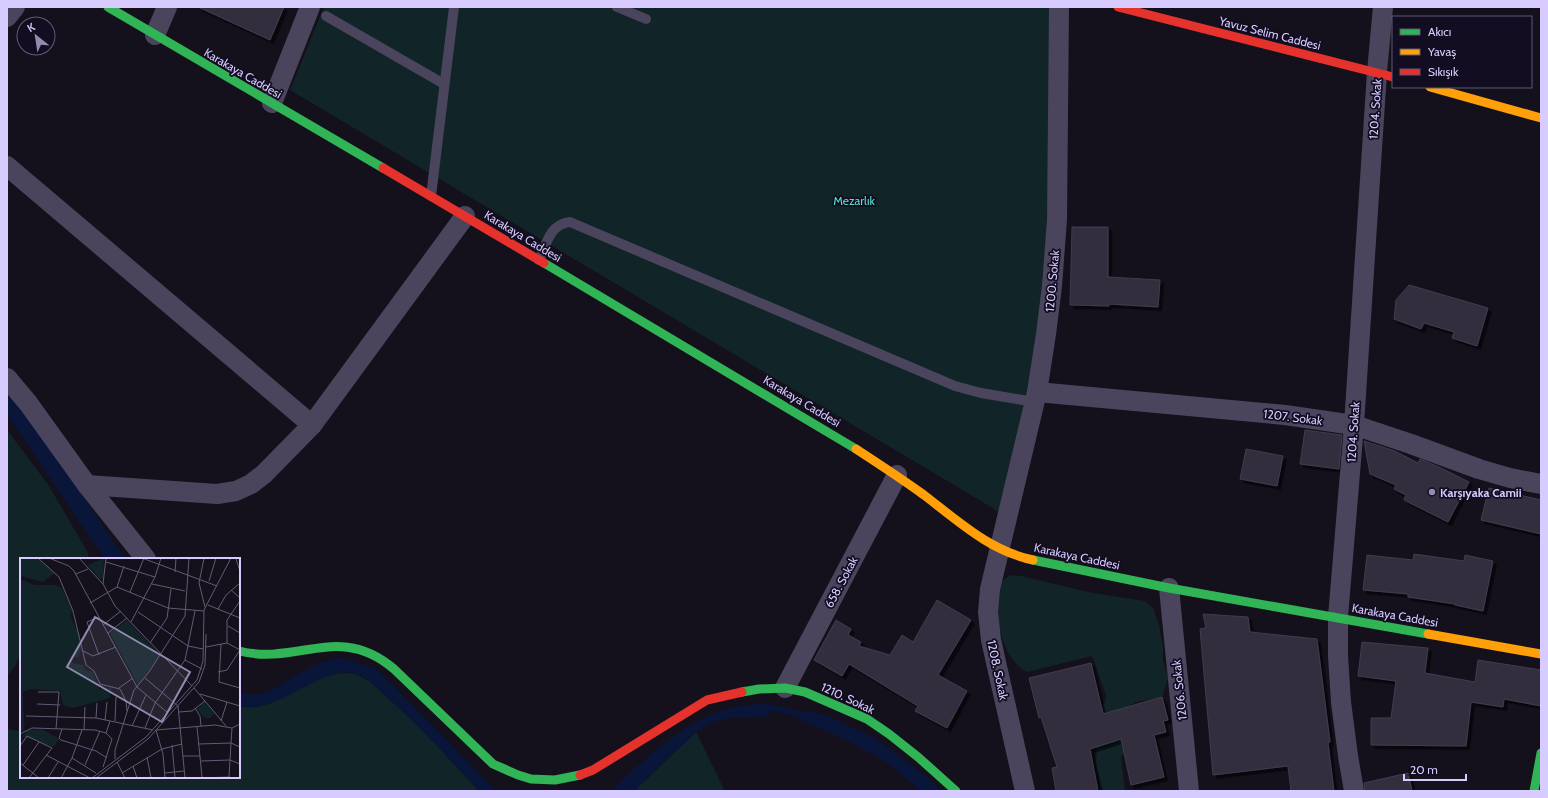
<svg xmlns="http://www.w3.org/2000/svg" width="1548" height="798" font-family="Cabin,sans-serif">
  <style>
    .green { fill: #112428 }
    .water { fill: #0a153a }
    .lines { fill: none; stroke-linecap: round; stroke-linejoin: round }
    .stream { stroke: #0a153a; stroke-width: 6 }
    .building { fill: #332e3e; stroke: #423b50; filter: url(#shadow) }
    .lane { stroke: #4a455d; stroke-width: 10 }
    .street { stroke: #4a455d; stroke-width: 20 }
    .fast { stroke: #30b455; stroke-width: 9 }
    .slow { stroke: #ff9f0a; stroke-width: 9 }
    .jam { stroke: #e5322d; stroke-width: 9 }
    .poi-dot { fill: #938ab0; stroke: #120d20; stroke-width: 1.5 }
    .labels { text-anchor: middle; dominant-baseline: central; stroke-width: 3.5; stroke-linejoin: round; paint-order: stroke }
    .street-label { font-size: 12px; fill: #d8cbff; stroke: #120d20 }
    .park-label { font-size: 12px; fill: #58dfce; stroke: #120d20 }
    .poi-label { font-size: 12px; font-weight: bold; fill: #d8cbff; stroke: #120d20; text-anchor: start }
    .inset-road { fill: none; stroke: #625b77; stroke-width: 1 }
    .view { fill: #938ab0; fill-opacity: 0.15; stroke: #938ab0; stroke-width: 2 }
    .inset-edge { fill: none; stroke: #d8cbff; stroke-width: 2 }
  </style>
  <defs>
    <filter id="shadow"><feDropShadow dx="3.5" dy="3.5" stdDeviation="0" flood-color="#0009"/></filter>
  </defs>
  <rect width="100%" height="100%" fill="#14111c"/>
  <g class="green">
    <polygon points="324,7 1052,7 1049,154 1044,294 1037,345 1001,513 290,90"/>
    <path d="M7,430l42,56 39,67v6h-67v68l-1,2c3,20 1,32 -13,47z"/>
    <path d="M1011,575l10,1 72,17 52,8 8,7 6,17 4,22v14l5,17 -6,19 -25,5 -10,5 -10,20 7,26 -3,4 4,34h-22l-7,-27 1,-17 -4,-24 4,-12 8,-8 1,-8 -14,-39 -65,16c-20,-10 -30,-42 -30,-63 0,-8 1,-17 2,-25l6,-5z"/>
    <path d="M344,673l12,1 13,7 47,42 63,68h-472v-62l14,2v46h218v-71c30,8 62,-22 90,-31 5,-1 10,-1 15,-2z"/>
    <polygon points="696,732 725,791 634,791"/>
  </g>
  <g class="water">
    <polygon points="7,386 29,413 114,543 127,559 105,559 7,414"/>
    <path d="M342,658l32,10 13,11 109,112h-17c-29,-32 -59,-64 -91,-93 -10,-8 -19,-20 -32,-24 -17,-6 -36,6 -51,13 -20,9 -43,25 -66,19v-13l15,2 15,-4 44,-25 17,-7z"/>
    <path d="M771,703l-3,14 -40,1 -13,4 -19,10 -62,59h-23c30,-29 68,-65 109,-80 17,-5 34,-7 51,-8z"/>
    <path d="M807,709l32,12 35,16 51,38 16,16h-20c-15,-13 -30,-26 -47,-36 -24,-14 -50,-25 -76,-36z"/>
  </g>
  <g class="lines">
    <polyline class="stream" points="762,706 783,710 808,717"/>
  </g>
  <g class="building">
    <polygon points="198,7 284,7 270,40"/>
    <polygon points="1072,227 1108,227 1108,277 1160,280 1158,307 1109,304 1109,306 1070,305"/>
    <polygon points="1409,285 1488,308 1477,346 1452,338 1454,332 1424,323 1421,329 1394,319 1396,300"/>
    <polygon points="1305,430 1342,435 1339,469 1300,464"/>
    <polygon points="1364,441 1395,451 1418,463 1420,459 1439,467 1469,482 1448,522 1404,500 1406,495 1394,489 1396,485 1370,474"/>
    <polygon points="1246,449 1283,456 1277,486 1240,479"/>
    <polygon points="1489,488 1541,500 1541,534 1481,520"/>
    <polygon points="1414,554 1464,561 1465,555 1493,561 1483,611 1455,605 1455,604 1408,597 1408,594 1363,590 1367,555 1413,560"/>
    <polygon points="937,600 971,620 938,675 967,691 947,728 915,711 918,706 849,664 842,676 814,660 836,620 851,629 848,635 861,642 859,646 890,655 902,635 913,642"/>
    <polygon points="1203,614 1248,617 1250,632 1317,639 1330,742 1328,743 1334,791 1291,791 1288,766 1213,775 1200,629 1206,628"/>
    <polygon points="1362,642 1428,648 1425,673 1475,682 1478,660 1541,670 1541,706 1504,699 1503,707 1471,702 1466,746 1371,745 1371,718 1391,718 1396,681 1358,676"/>
    <polygon points="1091,663 1103,714 1162,697 1168,720 1163,721 1166,732 1154,735 1164,777 1131,785 1121,739 1090,749 1098,791 1056,791 1052,768 1057,767 1041,717 1039,718 1029,678"/>
    <polygon points="1408,773 1412,791 1365,791 1364,783"/>
  </g>
  <g class="lines">
    <g class="lane">
      <polyline points="617,7 646,19"/>
      <polyline points="326,16 444,84"/>
      <polyline points="431,196 454,7"/>
      <path d="M539,260c8,-17 11,-36 31,-38l385,164 26,7 53,9"/>
    </g>
    <g class="street">
      <polyline points="7,17 15,7"/>
      <polyline points="155,35 167,7"/>
      <polyline points="272,103 310,7"/>
      <polyline points="7,166 312,425"/>
      <polyline points="7,378 28,403 87,485 146,559"/>
      <polyline points="1037,392 1285,415 1354,425 1411,444 1479,469 1510,478 1541,484"/>
      <polyline points="87,485 217,494 236,491 251,484 264,474 312,425 465,216"/>
      <polyline points="1169,588 1189,791"/>
      <polyline points="785,688 897,475"/>
      <polyline points="1025,791 991,640 988,612 990,589 1037,392 1046,334 1052,286 1057,219 1059,7"/>
      <polyline points="1354,791 1348,756 1341,702 1338,656 1338,617 1354,425 1377,72 1383,7"/>
    </g>
    <g class="fast">
      <polyline points="108,7 383,168"/>
      <polyline points="544,263 856,449"/>
      <polyline points="1033,560 1169,588 1428,634"/>
      <path d="M239,651c59,15 100,-29 155,18l99,95 25,11 13,4 24,1 25,-5"/>
      <polyline points="742,692 759,689 785,688 805,692 867,719 889,734 918,757 956,791"/>
      <polyline points="1534,791 1541,753"/>
    </g>
    <g class="slow">
      <polyline points="1430,87 1541,118"/>
      <path d="M856,449c23,15 46,30 68,46 34,26 66,56 109,65"/>
      <polyline points="1428,634 1541,654"/>
    </g>
    <g class="jam">
      <polyline points="1118,7 1393,77"/>
      <polyline points="383,168 544,263"/>
      <polyline points="580,775 593,770 707,700 742,692"/>
    </g>
  </g>
  <circle class="poi-dot" cx="1432" cy="492" r="4"/>
  <g class="labels">
    <g class="street-label">
      <text transform="translate(1270 33) rotate(14)">Yavuz Selim Caddesi</text>
      <text transform="translate(243 73) rotate(30)">Karakaya Caddesi</text>
      <text transform="translate(1375 109) rotate(-86)">1204. Sokak</text>
      <text transform="translate(523 236) rotate(31)">Karakaya Caddesi</text>
      <text transform="translate(1052 281) rotate(-85)">1200. Sokak</text>
      <text transform="translate(802 401) rotate(31)">Karakaya Caddesi</text>
      <text transform="translate(1293 417) rotate(7)">1207. Sokak</text>
      <text transform="translate(1353 432) rotate(-86)">1204. Sokak</text>
      <text transform="translate(1077 556) rotate(12)">Karakaya Caddesi</text>
      <text transform="translate(841 582) rotate(-62)">658. Sokak</text>
      <text transform="translate(1395 615) rotate(10)">Karakaya Caddesi</text>
      <text transform="translate(998 670) rotate(78)">1208. Sokak</text>
      <text transform="translate(1179 690) rotate(-96)">1206. Sokak</text>
      <text transform="translate(848 698) rotate(25)">1210. Sokak</text>
    </g>
    <g class="park-label">
      <text x="854" y="200">Mezarlık</text>
    </g>
    <g class="poi-label">
      <text x="1440" y="492">Karşıyaka Camii</text>
    </g>
  </g>
  <g transform="translate(20 558)">
    <rect width="220" height="220" fill="#14111c"/>
    <path d="M0,0h17l18,15 -12,9 -23,-6zM84,0l-1,20 -3,1 -12,-14zM0,21l15,6h21l6,3 10,23 -2,4 9,19 2,15 -2,8h-5l-5,5 14,3 2,5 8,2 6,17 13,-2 -2,11 -37,10 -10,-3 -3,-14 -30,-2 -7,3 1,38 -4,3zM107,62l33,35 -22,30 -28,-52zM185,144l9,12 -4,4h-5l-8,-9zM22,171l17,10 -5,8 -32,-11 7,-6z" fill="#112428"/>
    <path class="inset-road" d="M18,0l21,19 14,34 13,54 8,6 6,13 20,5 6,12 1,10M29,0l20,8 5,5 63,116 31,26M59,0l24,26 12,22 77,80M122,0l75,28M184,0l-5,25 6,24M216,1l4,12M86,4l49,15M155,14l1,-14M56,16l12,-5M189,23l7,-23M83,26l3,-26M132,26l33,7M97,29l51,21 36,3M211,32l9,8M110,34l14,-34M70,45l27,-16 7,-21M188,47l32,13M198,51l8,-14 14,-12M118,54l50,34 15,3M79,59l-12,5 12,33M111,64l24,-45 6,-19M83,67l18,-14M208,68l12,7M88,75l19,-15M130,85l17,-25 4,-29M207,85v-23l13,-19M201,86l-2,38 21,6M186,89l21,-4 13,7M63,93l10,5 23,-9M165,102l17,9M198,114l9,-2 13,-20M125,120l33,28 7,72M99,130l14,-10M174,130l32,38M18,134h21l-3,37M180,136l40,12M17,146l23,1M175,150l5,8 1,10M159,154l13,-1 13,-10M6,158l70,2 57,12M76,160l1,-15M85,162l2,-18M95,163l1,-24M201,163l6,-19M112,168l14,-31M177,169l5,50M125,170l10,-25 30,-43 10,-49M212,170l-1,15 9,4M42,171l-3,9 2,2 35,11 11,7M64,172l1,-23M86,175l4,-12M0,176l12,-6 63,2 11,3 6,6 -9,28M179,186l32,-1 -2,34 3,1M152,187l3,33M0,188l7,-10 25,12 -23,30M26,197l44,23M163,198h17M127,199l4,21M52,200l24,15M95,201v-9l19,-60 15,-18 36,-56 4,-58M181,203l29,-1 10,4M97,204l8,16M0,205l19,15M3,207l16,-23M65,207l15,-34M113,208l4,12M102,215l40,-24 20,-5M145,215l19,-2M28,220l10,-16M41,220l11,-20 10,-28M72,220l54,-41 51,-57 6,-19 1,-51 27,-52M76,220l52,-39 51,-57 6,-17 1,-31M145,220l-2,-24 -7,-24 59,-5 17,3 8,-4M179,220l30,-1"/>
    <path class="view" d="M75,59l95,55 -28,50 -95,-55z"/>
    <rect width="220" height="220" class="inset-edge"/>
  </g>
  <rect width="1548" height="798" fill="none" stroke="#d8cbff" stroke-width="16"/>
  <rect x="1392" y="16" width="140" height="72" fill="#120d20" stroke="#615979"/>
  <rect x="1400" y="29" width="20" height="6" fill="#30b455" stroke="#615979"/>
  <text x="1428" y="36" font-size="12" fill="#d8cbff">Akıcı</text>
  <rect x="1400" y="49" width="20" height="6" fill="#ff9f0a" stroke="#615979"/>
  <text x="1428" y="56" font-size="12" fill="#d8cbff">Yavaş</text>
  <rect x="1400" y="69" width="20" height="6" fill="#e5322d" stroke="#615979"/>
  <text x="1428" y="76" font-size="12" fill="#d8cbff">Sıkışık</text>
  <g transform="translate(36 36) rotate(330)"><circle r="19" fill="#120d20" stroke="#615979"/>
  <path d="M0-3L7 15L0 10L-7 15Z" fill="#938ab0"/>
  <text y="-6" font-size="11" font-weight="bold" text-anchor="middle" fill="#d8cbff">K</text>
  </g>
  <path d="M1404 774v6h62v-6" fill="none" stroke="#d8cbff" stroke-width="2"/>
  <text x="1410" y="774" font-size="12" fill="#d8cbff" stroke="#120d20" stroke-width="3" paint-order="stroke">20 m</text>
</svg>
